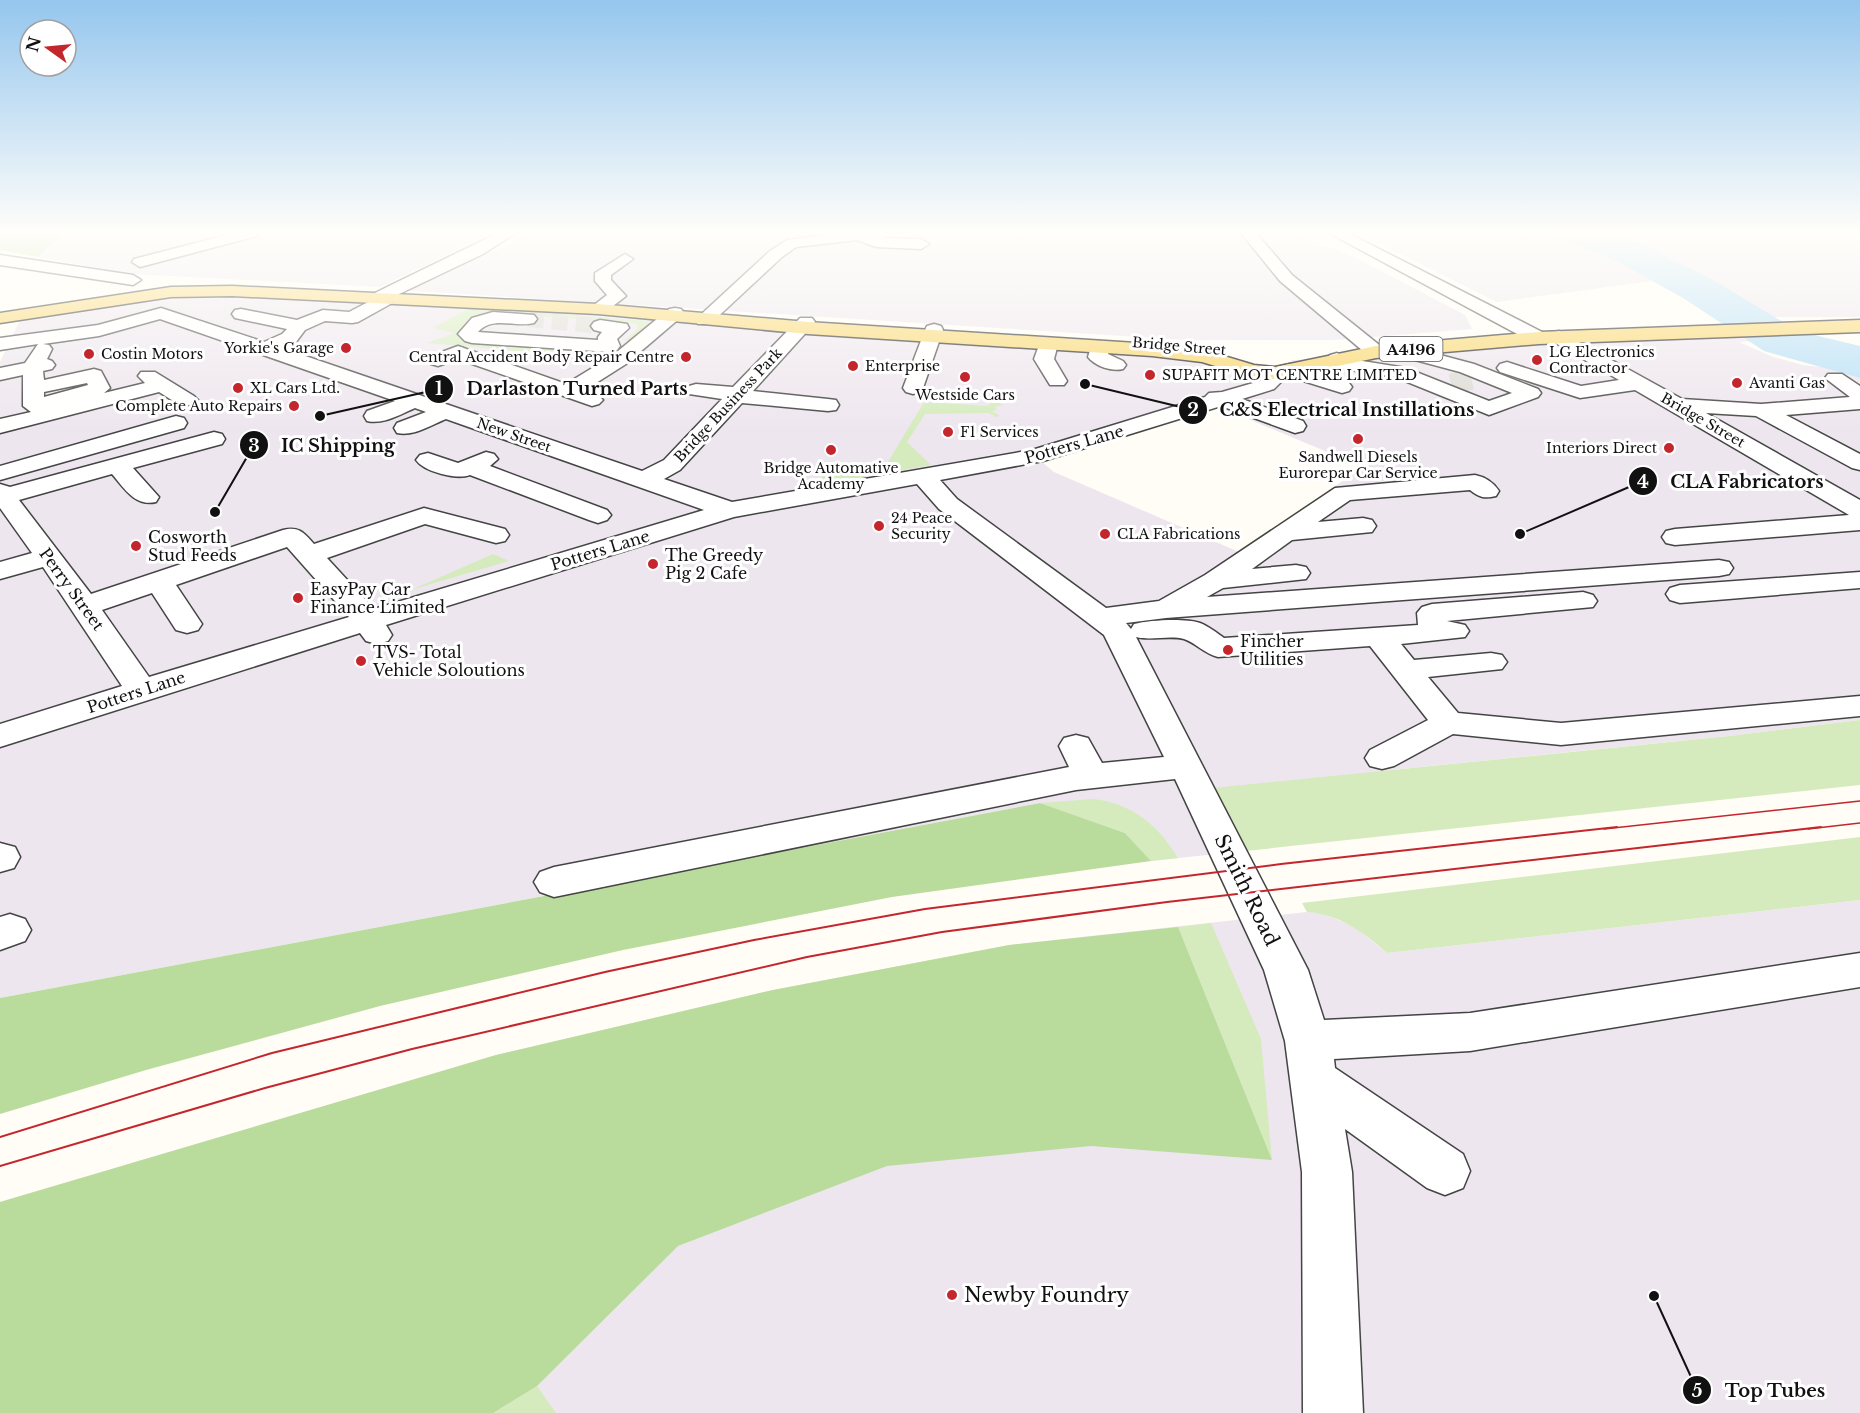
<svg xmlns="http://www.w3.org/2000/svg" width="1860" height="1413" font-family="'Libre Baskerville',serif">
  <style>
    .industrial { fill: #eee6ef; fill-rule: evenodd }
    .green { fill: #d5ebbd }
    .forest { fill: #b9dc9c }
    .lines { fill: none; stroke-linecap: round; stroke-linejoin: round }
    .river { fill: #b9e0f7; fill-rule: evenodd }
    .minor-tunnel-far1 { stroke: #dbdad3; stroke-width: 16; stroke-dasharray: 16 8; stroke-linecap: butt }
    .minor-tunnel { stroke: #dbdad3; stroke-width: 21; stroke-dasharray: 21 10; stroke-linecap: butt }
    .minor-casing { stroke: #444; stroke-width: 3 }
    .major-casing { stroke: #222; stroke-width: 3 }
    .minor { fill: #fff; fill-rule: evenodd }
    .major { fill: #f9d66b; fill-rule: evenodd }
    .tram-far1 { stroke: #c4262e; stroke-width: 1.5 }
    .tram { stroke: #c4262e; stroke-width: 2 }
    .poi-dot { fill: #c4262e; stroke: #fff; stroke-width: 2 }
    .labels { text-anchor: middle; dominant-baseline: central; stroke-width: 6; stroke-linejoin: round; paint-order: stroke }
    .far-street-label { font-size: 14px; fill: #111; stroke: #fff }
    .far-poi-label { font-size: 14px; fill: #111; stroke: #fff; text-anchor: start }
    .shield { fill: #fff; stroke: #585858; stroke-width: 1.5 }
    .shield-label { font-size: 15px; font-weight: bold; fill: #111 }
    .street-label { font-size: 16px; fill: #111; stroke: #fff }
    .poi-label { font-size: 16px; fill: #111; stroke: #fff; text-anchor: start }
    .near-street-label { font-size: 20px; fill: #111; stroke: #fff }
    .near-poi-label { font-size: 20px; fill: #111; stroke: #fff; text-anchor: start }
    .leader { fill: none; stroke: #111; stroke-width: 2 }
    .callout-dot { fill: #111; stroke: #fff; stroke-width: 2 }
    .mark-label { font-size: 18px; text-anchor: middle; font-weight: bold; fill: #fff }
    .callout-label { font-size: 18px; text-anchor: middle; font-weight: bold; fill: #111; stroke: #fff; stroke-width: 6; stroke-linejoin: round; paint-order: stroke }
  </style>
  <rect width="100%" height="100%" fill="#fffdf5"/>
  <g class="industrial">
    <polygon points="63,233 492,233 380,287 133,274 38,257"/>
    <polygon points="525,233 1295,233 1360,260 1465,315 1472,329 1334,340 1187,340 398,290 507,246"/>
    <polygon points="1358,233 1552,233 1673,278 1497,302"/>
    <polygon points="1596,233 1860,233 1860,317 1771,317 1641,251"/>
    <path d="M208,287l967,61 55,8v2l22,13 41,-6 -2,-5 46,-1 39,-7 361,-22 18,11 -16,1 34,15 30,8 43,5 14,5v345l-131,16 -338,34 -131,35 12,43 -121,13 -26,-28 -85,-30 -1040,195v-636l20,-42v-5l64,-15zM1210,403l153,64 -124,85 -185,-80 -18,-15z"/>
    <polygon points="1860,900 1860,1413 0,1413 0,1202 496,1055 773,990 1010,945 1307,912 1322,913 1355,927 1387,953"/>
  </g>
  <g class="green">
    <polygon points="472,307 647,321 650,323 629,341 624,341 638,328 637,325 632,323 493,313 468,320 457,338 615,354 608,359 427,343 455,333 433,328"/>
    <polygon points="991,398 1003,405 994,407 997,410 992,411 1000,416 996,417 989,413 925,414 907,442 931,465 817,485 827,470 880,475 924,402 989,406"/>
    <polygon points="493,554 509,561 411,590"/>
    <polygon points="1860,720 1860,785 1236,852 1213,788 1729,736"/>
    <path d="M1093,799c39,4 66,27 85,59l-27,3 -26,-28 -85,-30z"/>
    <path d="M1860,837v63l-473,53c-24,-21 -48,-39 -80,-41l-5,-9z"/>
    <polygon points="1211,923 1261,1039 1272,1160 1178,927"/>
    <polygon points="537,1386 556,1413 493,1413"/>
  </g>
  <g class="forest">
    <polygon points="0,233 63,233 38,257 0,250"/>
    <polygon points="1040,803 1125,833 1151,861 892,897 623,950 380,1006 146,1070 0,1114 0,998"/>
    <polygon points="1178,927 1272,1160 1091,1146 887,1166 678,1246 537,1386 493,1413 0,1413 0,1202 496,1055 773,990 1009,945"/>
  </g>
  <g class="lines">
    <polygon class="river" points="1561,233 1614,233 1644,245 1713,280 1798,331 1860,346 1860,378 1764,351 1683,298 1616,261 1567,241"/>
    <polyline class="minor-tunnel-far1" points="528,319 600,326"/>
    <polyline class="minor-tunnel" points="1451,384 1476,378"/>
    <g class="minor-casing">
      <g id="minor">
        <polygon points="234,233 259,233 257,236 140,267 132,262 134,259"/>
        <path d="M498,233h18l-33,21 -88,42 -1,6 -36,20 -6,1 -27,-2 -20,9 -9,12 -14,6 360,123 22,-11 58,-61 -33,-5 -3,-4 3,-4 7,-2 37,3 67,-69h12l3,4 -3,4 -59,65 75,8 8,1 3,5 -3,5 -8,1 -86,-8 -62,67 -16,9 68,23 300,-52 173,-53 4,-4 13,-1 38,-11 13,-13 17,-4 59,19 3,4 -3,4 -7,2 -55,-17 -13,13 -32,10 61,22 3,5 -3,5 -8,2 -74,-27 -178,55 -103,19 17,19 149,109 53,-7 46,-26 130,-87 140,-13c10,2 18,7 24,16l-3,5c-12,3 -17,1 -26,-6l-120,10 -32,22 45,-4 9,2 4,6 -4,6 -80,8 -40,29 44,-4 10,2 4,6 -4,6 -83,9 -16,9 512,-37 10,2 4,6 -4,6 -10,2 -553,42 -40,5 5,6 3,-5c16,-4 51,-6 66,-1 8,3 17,10 24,15l194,-13 -1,-12 5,-6 10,-3 151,-12 10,3 4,6 -4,6 -146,14 18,4 4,6 -4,6 -64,7 13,16 77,-7 11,2 5,7 -5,7 -74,8 30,36 103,10 299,-27v20l-299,29 -108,-11 -59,32 -12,3 -12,-3 -5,-8 5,-8 58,-30 -58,-74 -152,11c-13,-3 -22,-14 -34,-18 -15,-4 -33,2 -48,-2l172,333 16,50 146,-7 390,-60v34l-390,64 -136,8 1,9 128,86 7,17 -7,17 -18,7 -18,-7 -82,-59 7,43 11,241h-60l-1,-241 -17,-131 -21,-71 -89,-191 -99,11 -522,107 -14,-5 -6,-10 6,-10 14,-5 515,-100 -10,-21 5,-8 12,-3 12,3 14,25 62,-6 -60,-122 -165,-126 -22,-25 -183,33 -348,108 6,10 -4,6 -11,3 -11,-3 -6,-8 -360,114v-23l122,-38 -79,-119 -43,12v-17l32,-9 -32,-45v-24l10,3 204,-55 8,2 3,5 -3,5 -89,24 26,29 -3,5c-21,5 -32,-14 -44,-28l-93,26 72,94 192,-64c16,-4 21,3 31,14l110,-36 81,21 4,6 -4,6 -9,2 -71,-19 -98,34 47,51 330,-99 -258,-91c-15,6 -33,18 -49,14l-3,-5 3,-5 29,-11 -11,-4c-14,6 -32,17 -48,13l-3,-5 3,-5 28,-10 -235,-82 -61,17 -56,8 6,1 3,4 -5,10 5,2 3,4 -3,4 -9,2 1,9 50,-11 7,2 9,17 -6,5 41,-10 -7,-7 3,-4h14l39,24 4,4 -4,4c-14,4 -23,-5 -35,-12l-159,41v-14l31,-7 -8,-6v-31l-23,5v-12l25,-5 13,-19 -38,6v-12l98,-13 63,-17 103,34 18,-8 5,-5 -52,-11 -3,-4 3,-4 6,-1 56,11 26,-10 26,2 23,-12 1,-6 16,-8zM87,383l1,2 -44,12v-5zM287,547l62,70 -200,60 -47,-67 50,-17 24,37 11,3 11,-3 4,-6 -26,-39z"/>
        <polygon points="841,233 891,233 889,236 881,238 921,239 929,244 921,249 876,247 857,240 796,247 782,257 710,324 698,324 695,320 770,251 787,240"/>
        <polygon points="1241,233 1256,233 1292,275 1383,348 1386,352 1383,356 1369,356 1280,281"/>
        <polygon points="1329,233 1348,233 1546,334 1548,338 1546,342 1532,342"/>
        <polygon points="625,254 633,259 611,275 611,280 626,296 604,313 592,313 589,309 607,295 595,281 595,273"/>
        <polygon points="0,255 133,275 141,280 133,285 0,265"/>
        <polygon points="675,308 681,309 684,313 681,317 626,364 585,390 599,396 603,400 599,404 592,406 458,359 438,366 431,364 428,360 431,356 458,346 566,384 612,356 669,309"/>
        <path d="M493,312l41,3 3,4 -3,4c-19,5 -41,-8 -56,9l120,8v-3l4,-5 -8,-2 -3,-4 3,-4 6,-2 27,4 2,4 -12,11 3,7 -3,4 -7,2 -138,-9 -7,-2 -7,-7 14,-16z"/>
        <polygon points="934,324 941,326 943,330 923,388 920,392 913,394 906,392 903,388 925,330 927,326"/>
        <polygon points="1559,331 1682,399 1761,404 1850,397 1825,378 1828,374 1842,374 1860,386 1860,409 1786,415 1860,454 1860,470 1852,468 1756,416 1706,413 1860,500 1860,530 1675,545 1666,543 1662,537 1666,531 1675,529 1849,515 1635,390 1580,398 1500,372 1497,368 1500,364 1507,362 1581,386 1619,380 1552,341 1550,337 1552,333"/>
        <polygon points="1048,338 1055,340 1058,344 1054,359 1067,381 1064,385 1050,385 1034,359 1041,340"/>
        <path d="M1099,341l7,2 3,4 -1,7 15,7 3,4 -3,4c-11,3 -28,-3 -35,-12l4,-14z"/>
        <polygon points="1410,343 1429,352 1474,364 1538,389 1541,393 1538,397 1489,415 1395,377 1338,368 1327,359 1330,355 1337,353 1350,359 1406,368 1489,401 1512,393 1460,372 1415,360 1400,349 1403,345"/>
        <polygon points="176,416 184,418 187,423 184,428 0,480 0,466"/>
        <path d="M486,452l8,2 4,5 -8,7 117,44 4,5 -4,5 -9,3 -9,-3 -119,-45c-13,5 -46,-3 -54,-15l4,-5 8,-2 30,10z"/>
        <polygon points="1860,572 1860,588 1680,603 1670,600 1666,594 1670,588 1680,585"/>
        <polygon points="0,843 15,847 20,857 14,868 0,872"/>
        <polygon points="10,914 25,919 31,930 25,941 0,950 0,917"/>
      </g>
    </g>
    <g class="major-casing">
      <polygon id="major" points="232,286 598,304 808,322 1152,344 1204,350 1254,365 1275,367 1376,346 1539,332 1860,320 1860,332 1539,344 1376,358 1275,379 1252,377 1202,362 1152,356 808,334 598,314 232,296 171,297 0,323 0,313 171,287"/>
    </g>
    <use href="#minor" class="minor"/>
    <use href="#major" class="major"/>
    <g class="tram-far1">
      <polyline points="1604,829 1860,801"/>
      <polyline points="1808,829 1860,823"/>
    </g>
    <g class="tram">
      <polyline points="0,1137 272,1053 605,972 754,940 925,909 1281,864 1617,827"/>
      <polyline points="0,1166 265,1088 412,1049 807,957 942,932 1167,902 1821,827"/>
    </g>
  </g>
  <linearGradient id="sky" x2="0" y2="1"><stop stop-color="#95c6ee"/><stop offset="0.54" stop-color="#fffefa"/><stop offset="1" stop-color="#fffefa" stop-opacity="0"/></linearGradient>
  <rect width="1860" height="431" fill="url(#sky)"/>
  <g class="poi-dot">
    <circle cx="346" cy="348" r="6"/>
    <circle cx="89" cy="354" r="6"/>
    <circle cx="686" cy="357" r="6"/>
    <circle cx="1537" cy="360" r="6"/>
    <circle cx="853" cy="366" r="6"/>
    <circle cx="1150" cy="375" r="6"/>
    <circle cx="965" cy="377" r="6"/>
    <circle cx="1737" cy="383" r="6"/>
    <circle cx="238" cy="388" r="6"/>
    <circle cx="294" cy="406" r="6"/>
    <circle cx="948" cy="432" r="6"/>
    <circle cx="1358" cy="439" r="6"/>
    <circle cx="1669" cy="448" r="6"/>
    <circle cx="831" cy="450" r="6"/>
    <circle cx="879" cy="526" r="6"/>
    <circle cx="1105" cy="534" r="6"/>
    <circle cx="136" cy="546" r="6"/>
    <circle cx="653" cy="564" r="6"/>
    <circle cx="298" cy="598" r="6"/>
    <circle cx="1228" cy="650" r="6"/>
    <circle cx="361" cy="661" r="6"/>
    <circle cx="952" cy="1295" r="6"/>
  </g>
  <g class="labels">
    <g class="far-street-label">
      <text transform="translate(1179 346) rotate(5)">Bridge Street</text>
      <text transform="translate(728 405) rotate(-47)">Bridge Business Park</text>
      <text transform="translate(1703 420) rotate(30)">Bridge Street</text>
      <text transform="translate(514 435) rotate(19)">New Street</text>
    </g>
    <g class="far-poi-label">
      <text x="334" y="348" text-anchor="end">Yorkie's Garage</text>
      <text x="1549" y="352">LG Electronics<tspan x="1549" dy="16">Contractor</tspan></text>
      <text x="101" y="354">Costin Motors</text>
      <text x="674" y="357" text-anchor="end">Central Accident Body Repair Centre</text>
      <text x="865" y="366">Enterprise</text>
      <text x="1162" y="375">SUPAFIT MOT CENTRE LIMITED</text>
      <text x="1749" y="383">Avanti Gas</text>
      <text x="250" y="388">XL Cars Ltd.</text>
      <text x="965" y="395" text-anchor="middle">Westside Cars</text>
      <text x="282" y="406" text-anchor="end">Complete Auto Repairs</text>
      <text x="960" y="432">F1 Services</text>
      <text x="1657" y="448" text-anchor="end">Interiors Direct</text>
      <text x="1358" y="457" text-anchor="middle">Sandwell Diesels<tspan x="1358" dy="16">Eurorepar Car Service</tspan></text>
      <text x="831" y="468" text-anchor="middle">Bridge Automative<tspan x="831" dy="16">Academy</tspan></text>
      <text x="891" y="518">24 Peace<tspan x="891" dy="16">Security</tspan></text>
      <text x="1117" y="534">CLA Fabrications</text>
    </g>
    <rect class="shield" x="1379.5" y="337" width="63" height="24" rx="4.5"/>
    <g class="shield-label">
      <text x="1411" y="349">A4196</text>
    </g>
    <g class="street-label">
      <text transform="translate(1074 444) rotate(-16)">Potters Lane</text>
      <text transform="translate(600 550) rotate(-17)">Potters Lane</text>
      <text transform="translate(72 589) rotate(54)">Perry Street</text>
      <text transform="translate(136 692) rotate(-18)">Potters Lane</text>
    </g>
    <g class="poi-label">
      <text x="148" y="537">Cosworth<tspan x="148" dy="18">Stud Feeds</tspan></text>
      <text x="665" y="555">The Greedy<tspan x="665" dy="18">Pig 2 Cafe</tspan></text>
      <text x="310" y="589">EasyPay Car<tspan x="310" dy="18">Finance Limited</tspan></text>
      <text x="1240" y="641">Fincher<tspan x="1240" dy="18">Utilities</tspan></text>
      <text x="373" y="652">TVS- Total<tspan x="373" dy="18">Vehicle Soloutions</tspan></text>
    </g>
    <g class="near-street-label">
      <text transform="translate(1247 890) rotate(64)">Smith Road</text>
    </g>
    <g class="near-poi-label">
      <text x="964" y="1295">Newby Foundry</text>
    </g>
  </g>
  <path class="leader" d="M320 416L439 389M1085 384L1193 410M215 512L254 445M1520 534L1643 481M1654 1296L1697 1390"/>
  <g class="callout-dot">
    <circle cx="320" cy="416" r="6"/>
    <circle cx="1085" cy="384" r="6"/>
    <circle cx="215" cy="512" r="6"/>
    <circle cx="1520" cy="534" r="6"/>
    <circle cx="1654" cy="1296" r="6"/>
    <circle cx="439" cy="389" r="15"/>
    <circle cx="1193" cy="410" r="15"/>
    <circle cx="254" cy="445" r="15"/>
    <circle cx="1643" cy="481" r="15"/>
    <circle cx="1697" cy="1390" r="15"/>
  </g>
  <g class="mark-label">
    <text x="439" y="395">1</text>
    <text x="1193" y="416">2</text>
    <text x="254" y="452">3</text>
    <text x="1643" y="488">4</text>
    <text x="1697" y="1397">5</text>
  </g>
  <g class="callout-label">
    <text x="577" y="395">Darlaston Turned Parts</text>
    <text x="1347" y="416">C&amp;S Electrical Instillations</text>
    <text x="338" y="452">IC Shipping</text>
    <text x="1747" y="488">CLA Fabricators</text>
    <text x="1775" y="1397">Top Tubes</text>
  </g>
  <g transform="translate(48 48) rotate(285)"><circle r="28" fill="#ffffff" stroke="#a0a0a0" stroke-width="1.5"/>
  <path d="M0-4.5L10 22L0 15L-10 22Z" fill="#c4262e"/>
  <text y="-9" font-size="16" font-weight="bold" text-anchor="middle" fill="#111111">N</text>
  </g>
</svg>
